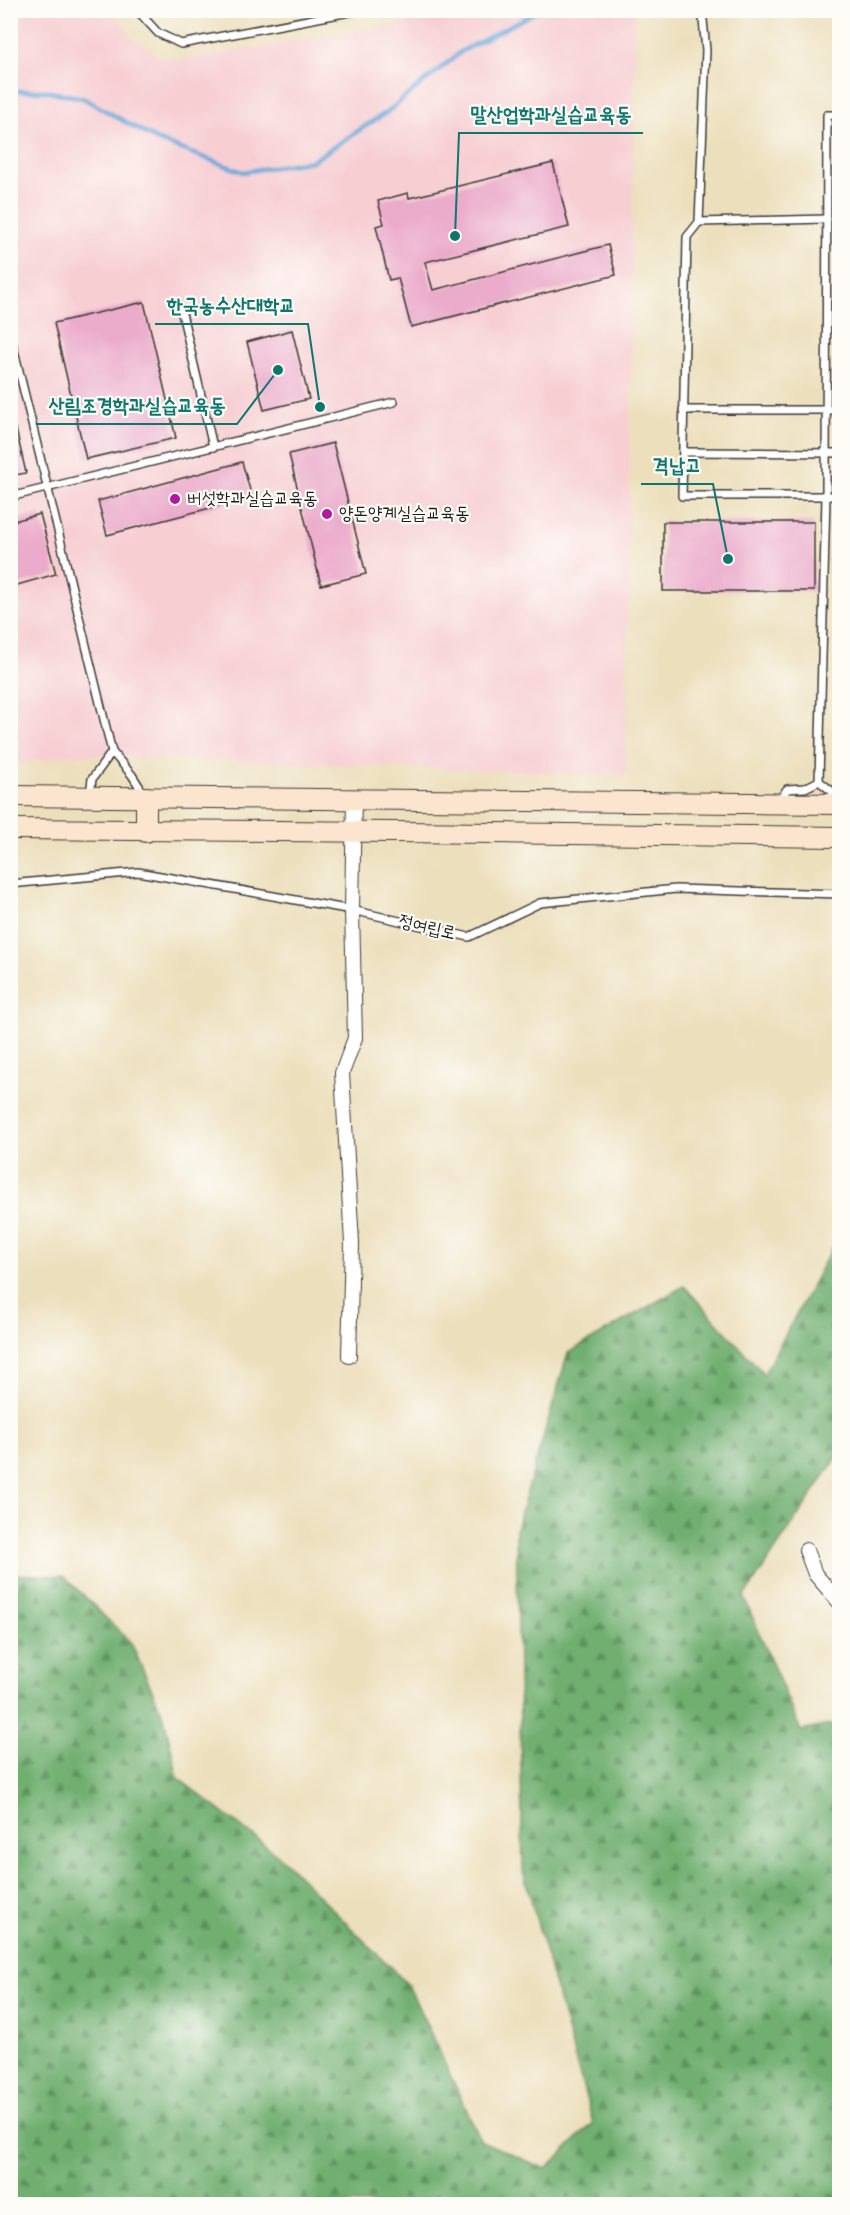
<svg xmlns="http://www.w3.org/2000/svg" width="850" height="2215" font-family="Kalam,'Poor Story',sans-serif">
  <style>
    .built { fill: #f7cfd3 }
    .forest { fill: url(#forest-firs); stroke: #466646; stroke-width: 1.5 }
    .lines { fill: none; stroke-linecap: round; stroke-linejoin: round }
    .stream { stroke: #63a5d7; stroke-width: 4.5 }
    .building { fill: #ebabcb }
    .lane-casing { stroke: #3b3934; stroke-width: 10 }
    .street-casing { stroke: #3b3934; stroke-width: 16 }
    .secondary-casing { stroke: #3b3934; stroke-width: 22 }
    .lane { stroke: #fff; stroke-width: 7 }
    .street { stroke: #fff; stroke-width: 14 }
    .secondary { stroke: #fbe5cf; stroke-width: 20 }
    .poi-dot { fill: #b5179e; stroke: #fdfcf7; stroke-width: 2 }
    .labels { text-anchor: middle; dominant-baseline: central; stroke-width: 4.5; stroke-linejoin: round; paint-order: stroke }
    .poi-label { font-size: 18px; fill: #1c1c1c; stroke: #fdfcf7; text-anchor: start }
    .street-label { font-size: 18px; fill: #1c1c1c; stroke: #fdfcf7 }
    .leader { fill: none; stroke: #0f766e; stroke-width: 2 }
    .callout-dot { fill: #0f766e; stroke: #fdfcf7; stroke-width: 2 }
    .callout-label { font-size: 20px; text-anchor: middle; font-weight: bold; fill: #0f766e; stroke: #fdfcf7; stroke-width: 4.5; stroke-linejoin: round; paint-order: stroke }
  </style>
  <defs>
    <pattern id="forest-firs" width="22" height="20" patternUnits="userSpaceOnUse" patternTransform="scale(1.5)"><rect width="22" height="20" fill="#6faf70"/><path d="M5 1l3.5 6h-7zM16 11l3.5 6h-7z" fill="#5a8e5b"/></pattern>
  </defs>
  <rect width="100%" height="100%" fill="#fdfcf7"/>
  <filter id="ink" filterUnits="userSpaceOnUse"><feTurbulence type="fractalNoise" baseFrequency=".0167" numOctaves="2"/><feDisplacementMap in="SourceGraphic" scale="12" xChannelSelector="R" yChannelSelector="G"/><feConvolveMatrix kernelMatrix="1 2 1 2 8 2 1 2 1" color-interpolation-filters="sRGB"/></filter>
  <filter id="wash" filterUnits="userSpaceOnUse"><feTurbulence type="fractalNoise" baseFrequency=".008" numOctaves="4" result="noise"/><feDisplacementMap in="SourceGraphic" scale="24" xChannelSelector="R" yChannelSelector="G"/><feGaussianBlur stdDeviation="1.35" result="paint"/><feColorMatrix in="noise" values="0 0 0 0 0 0 0 0 0 0 0 0 0 0 0 0 0 1.4 0 .05"/><feComposite in="paint" operator="in"/></filter>
  <g filter="url(#wash)">
    <rect width="100%" height="100%" fill="#ecdfbc"/>
    <polygon class="built" points="11,11 112,11 132,37 160,57 180,60 401,24 426,11 635,11 626,775 72,755 11,765"/>
    <polygon class="forest" points="839,1235 839,1454 744,1597 801,1731 839,1723 839,2204 11,2204 11,1574 64,1576 131,1643 164,1717 178,1778 279,1856 408,1985 481,2141 546,2169 593,2123 523,1871 516,1529 568,1353 684,1286 764,1374"/>
    <g class="lines">
      <polyline class="stream" points="10,91 45,91 83,98 159,141 243,172 312,161 387,112 462,51 540,10"/>
    </g>
    <g id="blocks">
      <g class="building">
        <polygon points="553,163 569,227 425,262 433,290 608,245 616,275 411,327 398,278 389,280 376,226 384,224 378,201 408,193 409,198"/>
        <polygon points="144,302 176,438 86,459 54,323"/>
        <polygon points="292,330 309,399 264,410 247,342"/>
        <polygon points="10,429 16,429 26,473 10,476"/>
        <polygon points="333,443 366,574 321,585 289,454"/>
        <polygon points="242,462 252,497 107,535 98,501"/>
        <polygon points="40,514 56,574 10,587 10,522"/>
        <rect x="663" y="522" width="151" height="69"/>
      </g>
    </g>
  </g>
  <g filter="url(#ink)">
    <use href="#blocks" fill-opacity="0" stroke="#3b3934" stroke-width="1.5"/>
    <g class="lines">
      <g class="lane-casing">
        <g id="lane">
          <polyline points="137,10 158,33 181,44 360,10"/>
          <polyline points="702,10 706,50 699,222 687,237 682,496 840,496"/>
          <polyline points="699,222 827,219"/>
          <polyline points="181,309 213,447"/>
          <polyline points="10,334 112,752 132,775 144,794"/>
          <polyline points="683,410 840,410"/>
          <polyline points="683,452 840,453"/>
          <polyline points="10,497 394,402"/>
          <polyline points="819,781 826,496 827,115 840,115"/>
          <polyline points="819,781 834,793 840,794"/>
          <polyline points="90,794 92,779 112,752"/>
          <polyline points="779,801 787,789 805,788 819,781"/>
          <polyline points="10,884 138,872 352,910 469,937 540,903 676,889 840,894"/>
        </g>
      </g>
      <g class="street-casing">
        <g id="street">
          <polyline points="349,1356 352,1243 342,1073 355,1038 352,910 354,798"/>
          <polyline points="806,1550 815,1574 840,1603"/>
        </g>
      </g>
      <g class="secondary-casing">
        <g id="secondary">
          <polyline points="10,796 840,804"/>
          <polyline points="146,797 146,832"/>
          <path d="M10,829c277,2 553,4 830,8"/>
        </g>
      </g>
      <use href="#lane" class="lane"/>
      <use href="#street" class="street"/>
      <use href="#secondary" class="secondary"/>
    </g>
  </g>
  <g class="poi-dot">
    <circle cx="175" cy="499" r="6"/>
    <circle cx="327" cy="514" r="6"/>
  </g>
  <g class="labels">
    <g class="poi-label">
      <text x="187" y="499">버섯학과실습교육동</text>
      <text x="339" y="514">양돈양계실습교육동</text>
    </g>
    <g class="street-label">
      <text transform="translate(427 928) rotate(13)">정여립로</text>
    </g>
  </g>
  <path class="leader" d="M455 236L459 133H643M320 407L308 324H155M278 370L237 424H36M728 559L713 484H641"/>
  <g class="callout-dot">
    <circle cx="455" cy="236" r="6"/>
    <circle cx="320" cy="407" r="6"/>
    <circle cx="278" cy="370" r="6"/>
    <circle cx="728" cy="559" r="6"/>
  </g>
  <g class="callout-label">
    <text x="551" y="121">말산업학과실습교육동</text>
    <text x="231" y="312">한국농수산대학교</text>
    <text x="137" y="412">산림조경학과실습교육동</text>
    <text x="677" y="472">격납고</text>
  </g>
  <rect width="850" height="2215" fill="none" stroke="#fdfcf7" stroke-width="36"/>
</svg>
